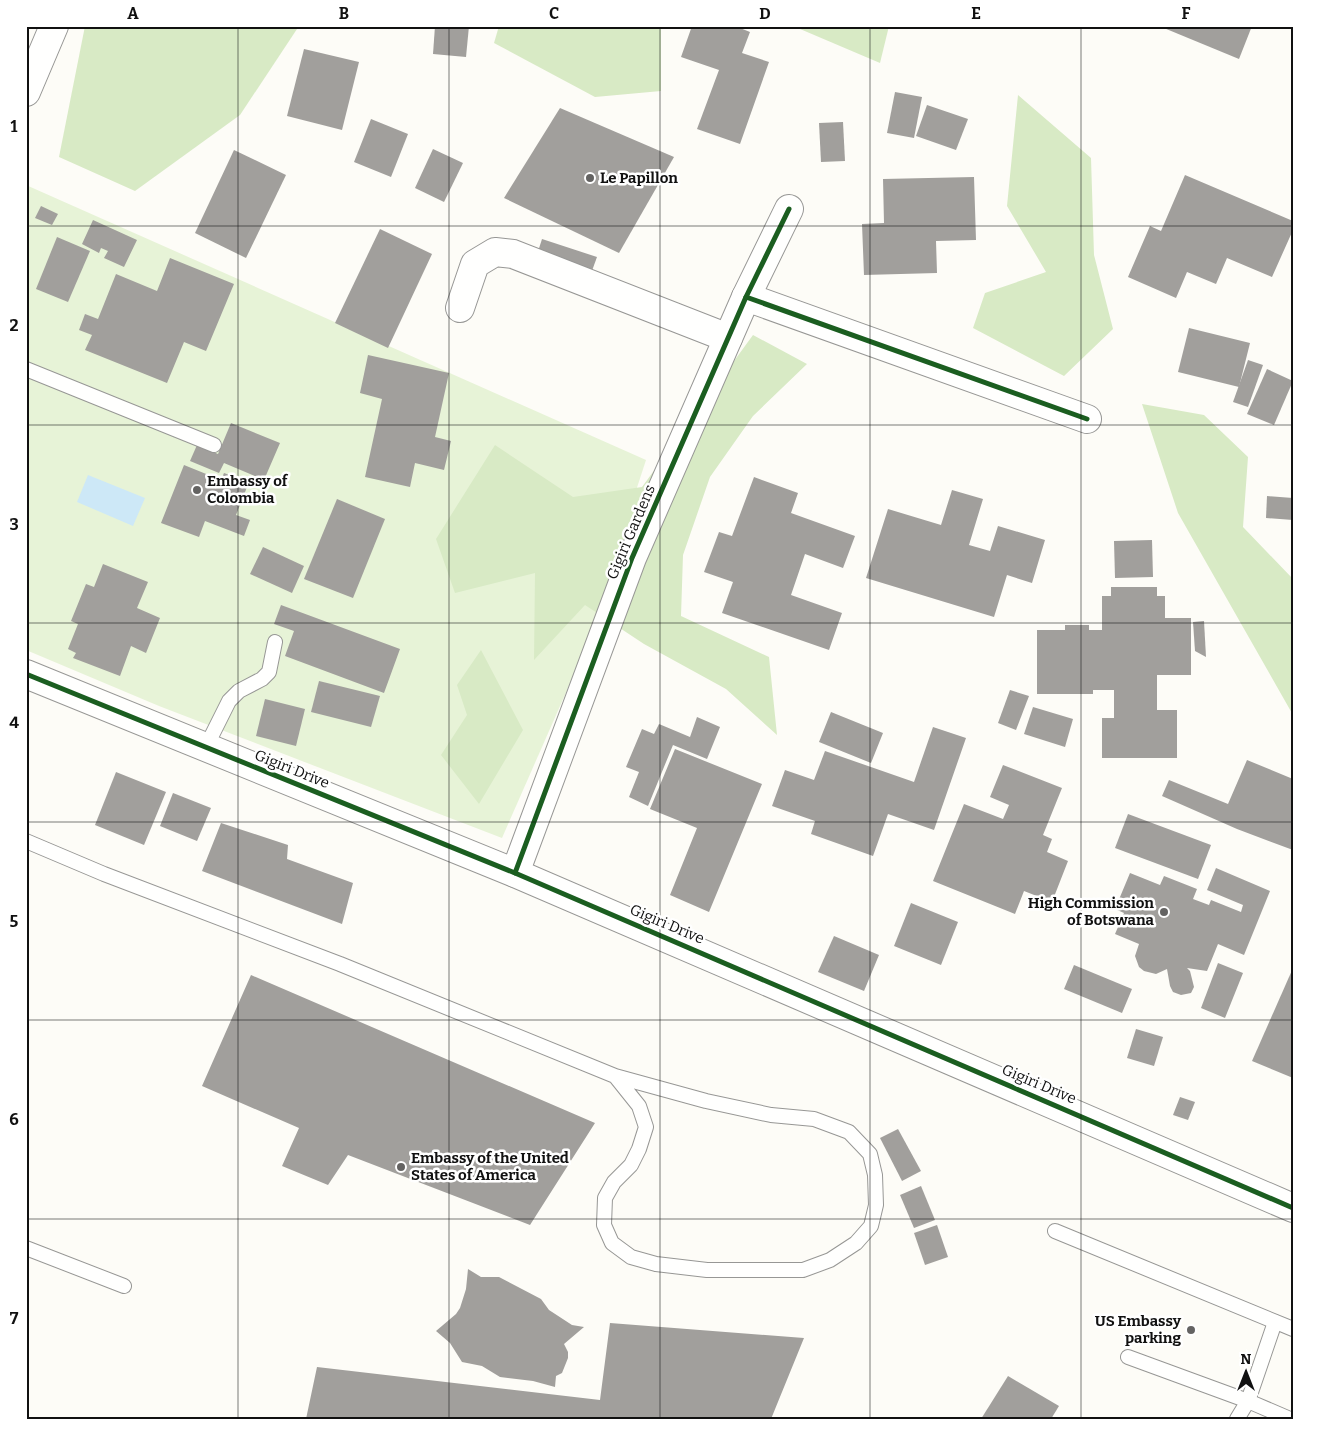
<svg xmlns="http://www.w3.org/2000/svg" width="1319" height="1445" font-family="Bitter,serif">
  <style>
    .green { fill: #e7f3d7 }
    .forest { fill: #d8eac5 }
    .water { fill: #cde8f7 }
    .building { fill: #a19f9c }
    .lines { fill: none; stroke-linecap: round; stroke-linejoin: round }
    .lane-casing { stroke: #979795; stroke-width: 16 }
    .street-casing { stroke: #979795; stroke-width: 30 }
    .lane { stroke: #fffffe; stroke-width: 14 }
    .street { stroke: #fffffe; stroke-width: 28 }
    .cycleway-casing { stroke: #fff; stroke-width: 8 }
    .cycleway { stroke: #1b5e20; stroke-width: 5 }
    .grid { fill: none; stroke: #111; stroke-width: 1; stroke-opacity: 0.55 }
    .poi-dot { fill: #646362; stroke: #fff; stroke-width: 2 }
    .labels { text-anchor: middle; dominant-baseline: central; stroke-width: 5; stroke-linejoin: round; paint-order: stroke }
    .poi-label { font-size: 15px; font-weight: bold; fill: #111; stroke: #fff; text-anchor: start }
    .street-label { font-size: 15px; fill: #111; stroke: #fff }
    .neatline { fill: none; stroke: #111; stroke-width: 2 }
    .grid-label { font-size: 16px; text-anchor: middle; font-weight: bold; fill: #111 }
  </style>
  <rect width="100%" height="100%" fill="#fdfcf7"/>
  <polygon class="green" points="26,185 646,460 582,656 502,838 159,706 26,650"/>
  <g class="forest">
    <polygon points="85,26 299,26 240,115 135,191 59,157"/>
    <polygon points="499,26 661,26 661,91 595,97 494,43"/>
    <polygon points="793,26 889,26 880,63"/>
    <polygon points="1018,95 1091,158 1094,255 1113,329 1064,376 973,328 985,293 1046,272 1007,206"/>
    <polygon points="753,335 807,364 753,416 710,477 683,555 681,616 769,657 777,735 726,689 644,644 585,605 534,660 535,573 455,593 436,539 495,445 573,497 642,487"/>
    <polygon points="1142,404 1204,415 1248,457 1243,527 1293,579 1293,715 1178,513"/>
    <polygon points="481,650 523,730 479,804 441,755 467,715 457,685"/>
  </g>
  <polygon class="water" points="88,475 145,498 133,526 77,502"/>
  <g class="building">
    <polygon points="435,26 469,26 466,57 433,54"/>
    <polygon points="692,26 735,26 750,32 742,53 769,62 740,144 697,129 719,70 681,57"/>
    <polygon points="1159,26 1252,26 1239,59"/>
    <polygon points="304,49 359,62 342,130 287,116"/>
    <polygon points="895,92 922,97 914,138 887,133"/>
    <polygon points="927,105 968,119 956,150 916,136"/>
    <polygon points="560,108 674,157 619,253 504,198"/>
    <polygon points="371,119 408,134 391,177 354,162"/>
    <polygon points="843,122 845,161 821,162 819,123"/>
    <polygon points="433,149 463,163 444,202 415,188"/>
    <polygon points="234,150 286,175 246,258 195,233"/>
    <polygon points="1185,175 1293,221 1293,230 1272,277 1227,258 1216,284 1187,272 1176,298 1128,277 1150,226 1161,231"/>
    <polygon points="974,177 976,240 936,241 937,273 864,275 862,224 884,223 883,179"/>
    <polygon points="41,206 58,214 52,225 35,218"/>
    <polygon points="93,220 137,240 124,267 104,258 108,251 101,248 99,253 82,244"/>
    <polygon points="380,229 432,254 388,348 335,323"/>
    <polygon points="57,237 90,251 68,302 36,289"/>
    <polygon points="542,239 597,257 589,279 535,261"/>
    <polygon points="170,258 234,284 206,351 184,342 167,383 85,350 92,335 79,330 85,314 98,319 116,274 157,291"/>
    <polygon points="1189,328 1250,343 1239,387 1178,372"/>
    <polygon points="368,355 449,373 435,437 451,441 444,470 415,463 410,487 365,477 382,399 360,393"/>
    <polygon points="1248,360 1263,365 1248,407 1233,402"/>
    <polygon points="1267,369 1293,381 1274,425 1247,414"/>
    <polygon points="231,423 280,443 264,480 224,463 219,473 190,461 197,445 218,454"/>
    <polygon points="184,465 221,480 224,473 249,482 236,515 250,520 244,536 205,521 199,537 161,523"/>
    <polygon points="754,477 798,493 791,513 855,536 843,568 805,554 791,595 842,613 829,650 722,613 733,582 704,572 719,532 732,536"/>
    <polygon points="952,490 983,499 969,545 990,551 998,526 1045,540 1032,583 1007,575 994,617 866,578 888,509 941,525"/>
    <polygon points="1267,496 1293,498 1293,520 1266,518"/>
    <polygon points="337,499 385,519 353,598 304,579"/>
    <polygon points="1152,540 1153,577 1115,578 1114,541"/>
    <polygon points="263,547 304,566 292,593 250,574"/>
    <polygon points="103,564 148,582 137,608 160,618 146,653 131,646 120,676 73,658 76,653 68,649 78,624 71,621 86,584 94,587"/>
    <polygon points="1111,587 1157,587 1157,596 1165,596 1165,618 1191,618 1191,675 1157,675 1157,710 1177,710 1177,758 1102,758 1102,718 1114,718 1114,690 1093,690 1093,694 1037,694 1037,630 1065,630 1065,625 1089,625 1089,630 1102,630 1102,596 1111,596"/>
    <polygon points="281,605 400,649 384,693 285,656 294,631 274,624"/>
    <polygon points="1204,621 1206,657 1195,651 1193,622"/>
    <polygon points="319,681 380,696 371,727 311,712"/>
    <polygon points="1010,690 1029,696 1016,730 998,723"/>
    <polygon points="265,699 305,709 296,746 256,736"/>
    <polygon points="1033,707 1073,719 1065,747 1024,734"/>
    <polygon points="831,712 883,733 871,763 819,742"/>
    <polygon points="697,717 720,727 707,759 673,745 648,806 629,797 639,772 626,767 642,729 654,734 659,724 690,737"/>
    <polygon points="933,727 966,738 934,830 888,814 873,856 811,834 815,821 772,806 785,770 814,780 825,751 914,782"/>
    <polygon points="675,749 762,784 709,912 670,895 697,828 650,809"/>
    <polygon points="1247,760 1293,779 1293,850 1237,829 1162,796 1169,780 1228,804"/>
    <polygon points="1003,765 1062,788 1043,835 1052,839 1047,852 1068,861 1052,902 1024,891 1015,914 933,881 964,804 1003,819 1009,805 990,797"/>
    <polygon points="116,772 166,792 144,845 95,825"/>
    <polygon points="173,793 211,808 197,841 160,826"/>
    <polygon points="1128,814 1211,845 1198,879 1115,848"/>
    <polygon points="221,823 288,845 287,859 353,883 342,924 202,871"/>
    <polygon points="1216,868 1270,891 1244,955 1218,944 1207,971 1187,968 1190,971 1194,987 1191,993 1181,995 1173,992 1170,986 1167,969 1156,974 1144,971 1139,967 1135,956 1139,944 1115,934 1124,913 1115,909 1130,873 1160,885 1164,876 1197,889 1193,899 1209,905 1211,900 1241,912 1243,905 1207,890"/>
    <polygon points="911,903 958,922 941,965 894,946"/>
    <polygon points="834,936 879,955 864,991 818,972"/>
    <polygon points="1218,963 1243,973 1225,1018 1201,1008"/>
    <polygon points="1074,965 1132,989 1122,1013 1064,989"/>
    <polygon points="1293,968 1293,1078 1252,1061"/>
    <polygon points="251,975 595,1123 530,1225 348,1155 328,1185 282,1166 299,1128 202,1086"/>
    <polygon points="1136,1029 1163,1037 1154,1066 1127,1058"/>
    <polygon points="1180,1097 1195,1102 1188,1120 1173,1115"/>
    <polygon points="898,1129 921,1171 902,1181 880,1138"/>
    <polygon points="921,1186 935,1220 914,1228 900,1195"/>
    <polygon points="937,1225 948,1257 925,1265 914,1233"/>
    <polygon points="468,1269 481,1277 499,1277 541,1299 549,1310 572,1325 584,1327 564,1344 568,1352 568,1358 562,1373 556,1376 555,1387 533,1381 500,1377 482,1366 462,1362 450,1343 436,1331 456,1314 460,1308 466,1289"/>
    <polygon points="610,1323 804,1338 771,1419 306,1419 317,1367 600,1400"/>
    <polygon points="1008,1376 1059,1406 1051,1419 981,1419"/>
  </g>
  <g class="lines">
    <g class="lane-casing">
      <g id="lane">
        <polyline points="26,369 214,445"/>
        <polyline points="206,747 229,701 239,691 262,679 269,672 275,642"/>
        <polyline points="26,841 104,874 340,964 615,1076 706,1101 771,1115 814,1119 849,1132 870,1154 875,1175 876,1205 871,1226 856,1243 830,1260 803,1270 707,1270 656,1264 631,1257 612,1243 604,1225 605,1198 614,1182 631,1165 639,1149 646,1127 639,1106 615,1076"/>
        <polyline points="1055,1231 1293,1329"/>
        <polyline points="26,1248 124,1286"/>
        <polyline points="1128,1357 1248,1401 1290,1419"/>
        <polyline points="1237,1419 1248,1401 1275,1322"/>
      </g>
    </g>
    <g class="street-casing">
      <g id="street">
        <polyline points="26,92 54,26"/>
        <polyline points="746,297 1087,419"/>
        <polyline points="460,308 475,264 495,252 513,254 728,338"/>
        <polyline points="26,674 515,873 1293,1208"/>
        <polyline points="515,873 632,558 746,297 789,209"/>
      </g>
    </g>
    <use href="#lane" class="lane"/>
    <use href="#street" class="street"/>
    <g class="cycleway-casing">
      <g id="cycleway">
        <polyline points="746,297 1087,419"/>
        <polyline points="26,674 515,873 1293,1208"/>
        <polyline points="515,873 632,558 746,297 789,209"/>
      </g>
    </g>
    <use href="#cycleway" class="cycleway"/>
  </g>
  <path class="grid" d="M238,26v1393M449,26v1393M660,26v1393M870,26v1393M1081,26v1393M26,226h1267M26,425h1267M26,623h1267M26,822h1267M26,1020h1267M26,1219h1267"/>
  <g class="poi-dot">
    <circle cx="590" cy="178" r="5"/>
    <circle cx="197" cy="490" r="5"/>
    <circle cx="1164" cy="912" r="5"/>
    <circle cx="401" cy="1167" r="5"/>
    <circle cx="1191" cy="1330" r="5"/>
  </g>
  <g class="labels">
    <g class="poi-label">
      <text x="600" y="178">Le Papillon</text>
      <text x="207" y="481">Embassy of<tspan x="207" dy="17">Colombia</tspan></text>
      <text x="1154" y="903" text-anchor="end">High Commission<tspan x="1154" dy="17">of Botswana</tspan></text>
      <text x="411" y="1158">Embassy of the United<tspan x="411" dy="17">States of America</tspan></text>
      <text x="1181" y="1321" text-anchor="end">US Embassy<tspan x="1181" dy="17">parking</tspan></text>
    </g>
    <g class="street-label">
      <text transform="translate(631 532) rotate(-67)">Gigiri Gardens</text>
      <text transform="translate(292 769) rotate(22)">Gigiri Drive</text>
      <text transform="translate(667 924) rotate(23)">Gigiri Drive</text>
      <text transform="translate(1039 1084) rotate(23)">Gigiri Drive</text>
    </g>
  </g>
  <rect width="1319" height="1445" fill="none" stroke="#ffffff" stroke-width="55"/>
  <g transform="translate(1246 1372)" stroke="#ffffff" stroke-width="4" paint-order="stroke">
  <path d="M0-4L9 19L0 12L-9 19Z" fill="#111111"/>
  <text y="-8" font-size="14" font-weight="bold" text-anchor="middle" fill="#111111">N</text>
  </g>
  <rect x="28" y="28" width="1264" height="1390" class="neatline"/>
  <g class="grid-label">
    <text x="133" y="19">A</text>
    <text x="344" y="19">B</text>
    <text x="554" y="19">C</text>
    <text x="765" y="19">D</text>
    <text x="976" y="19">E</text>
    <text x="1186" y="19">F</text>
    <text x="14" y="132">1</text>
    <text x="14" y="331">2</text>
    <text x="14" y="530">3</text>
    <text x="14" y="728">4</text>
    <text x="14" y="927">5</text>
    <text x="14" y="1125">6</text>
    <text x="14" y="1324">7</text>
  </g>
</svg>
